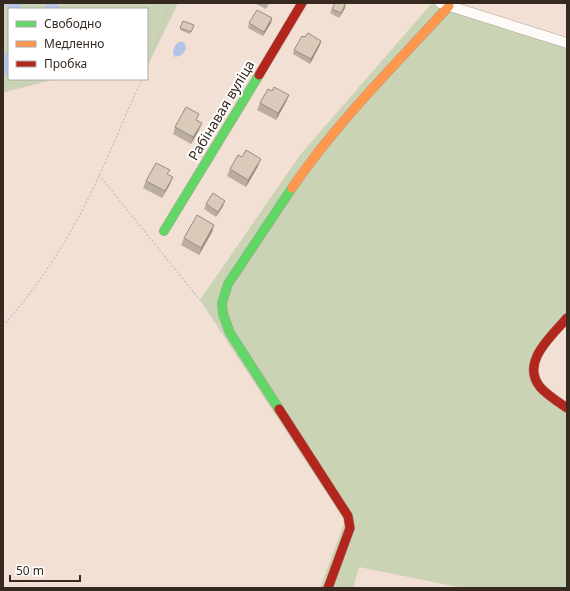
<svg xmlns="http://www.w3.org/2000/svg" width="570" height="591" font-family="'Noto Sans',sans-serif">
  <style>
    .green { fill: #cad3b4 }
    .water { fill: #b2c5e9 }
    .lines { fill: none; stroke-linecap: round; stroke-linejoin: round }
    .street-casing { stroke: #ada096; stroke-width: 11 }
    .fast-casing { stroke: #ada096; stroke-width: 10 }
    .slow-casing { stroke: #ada096; stroke-width: 10 }
    .jam-casing { stroke: #ada096; stroke-width: 10 }
    .path { stroke: #cbc5c0; stroke-width: 1.5; stroke-dasharray: 2 2; stroke-linecap: butt }
    .street { stroke: #fdfaf8; stroke-width: 10 }
    .fast { stroke: #63d668; stroke-width: 9 }
    .slow { stroke: #ff974d; stroke-width: 9 }
    .jam { stroke: #b3261e; stroke-width: 9 }
    .wall { fill: #bbae9f }
    .shaded-wall { fill: #988d82 }
    .building { fill: #d9cab9; stroke: #988d82 }
    .labels { text-anchor: middle; dominant-baseline: central; stroke-width: 4; stroke-linejoin: round; paint-order: stroke }
    .street-label { font-size: 14px; fill: #352920; stroke: #fff }
  </style>
  <rect width="100%" height="100%" fill="#f1e0d3"/>
  <g class="green">
    <polygon points="3,3 178,3 147,67 147,9 9,9 9,79 54,79 3,92"/>
    <polygon points="432,3 440,3 567,43 567,318 533,369 567,415 567,588 463,588 359,567 353,588 320,588 345,521 200,300 300,155"/>
  </g>
  <g class="water">
    <polygon points="6,3 25,3 18,9 9,9"/>
    <polygon points="46,3 56,3 61,9 46,9"/>
    <path d="M179,42h4l2,2 1,5 -4,6 -7,2 -2,-3c0,-4 1,-9 6,-12z"/>
    <polygon points="9,51 9,74 3,77 3,54"/>
  </g>
  <g class="lines">
    <g class="street-casing">
      <polyline id="street" points="440,3 567,43"/>
    </g>
    <g class="fast-casing">
      <g id="fast">
        <polyline points="164,231 259,75"/>
        <polyline points="279,409 230,333 223,314 222,303 228,284 292,188"/>
      </g>
    </g>
    <g class="slow-casing">
      <path id="slow" d="M292,188c45,-66 103,-123 157,-182"/>
    </g>
    <g class="jam-casing">
      <g id="jam">
        <polyline points="259,75 302,3"/>
        <path d="M567,318c-15,18 -47,44 -27,69 7,8 18,15 27,21"/>
        <polyline points="279,409 348,516 350,528 328,588"/>
      </g>
    </g>
    <g class="path">
      <polyline points="147,66 163,25 169,3"/>
      <polyline points="3,92 54,79"/>
      <polyline points="99,175 200,300 204,304 211,306"/>
      <path d="M3,326c25,-28 47,-59 66,-92 29,-49 49,-103 73,-155"/>
    </g>
    <use href="#street" class="street"/>
    <use href="#fast" class="fast"/>
    <use href="#slow" class="slow"/>
    <use href="#jam" class="jam"/>
  </g>
  <g class="wall">
    <polygon points="254,3 269,3 266,9"/>
    <polygon points="345,8 339,18 330,13 332,9"/>
    <polygon points="272,18 271,23 263,36 248,28 249,23"/>
    <polygon points="183,21 194,25 190,34 180,30"/>
    <polygon points="305,37 321,41 320,45 310,64 293,54 294,50"/>
    <polygon points="272,91 289,95 286,102 276,120 257,110 260,103"/>
    <polygon points="197,121 199,130 191,144 173,134 175,127"/>
    <polygon points="242,157 258,166 246,187 227,176 230,169"/>
    <polygon points="168,175 173,177 170,184 162,198 143,188 146,181"/>
    <polygon points="206,204 223,206 216,217 204,209"/>
    <polygon points="214,225 212,232 199,255 181,245 184,238"/>
  </g>
  <g class="shaded-wall">
    <polygon points="346,3 345,8 339,18 341,13"/>
    <polygon points="272,18 271,23 263,36 264,32"/>
    <polygon points="321,41 320,45 310,64 311,59"/>
    <polygon points="289,95 286,102 276,120 278,113"/>
    <polygon points="202,123 199,130 191,144 193,137"/>
    <polygon points="261,159 258,166 246,187 248,180"/>
    <polygon points="173,177 170,184 162,198 165,191"/>
    <polygon points="225,201 223,206 216,217 218,212"/>
    <polygon points="214,225 212,232 199,255 201,248"/>
  </g>
  <g class="building">
    <polygon points="335,3 346,3 341,13 332,9"/>
    <polygon points="257,10 272,18 264,32 249,23"/>
    <polygon points="183,21 194,25 191,32 180,28"/>
    <polygon points="308,33 321,41 311,59 294,50 302,36 305,37"/>
    <polygon points="274,87 289,95 278,113 260,103 268,89 272,91"/>
    <polygon points="186,107 199,114 196,120 202,123 193,137 175,127"/>
    <polygon points="246,150 261,159 248,180 230,169 238,155 242,157"/>
    <polygon points="156,163 170,170 167,174 173,177 165,191 146,181"/>
    <polygon points="213,193 225,201 218,212 206,204"/>
    <polygon points="197,215 214,225 201,248 184,238"/>
  </g>
  <g class="labels">
    <g class="street-label">
      <text transform="translate(221 110) rotate(-59)">Рабінавая вуліца</text>
    </g>
  </g>
  <rect width="570" height="591" fill="none" stroke="#352920" stroke-width="8"/>
  <rect x="8" y="8" width="140" height="72" fill="#ffffff" stroke="#aea9a6"/>
  <rect x="16" y="21" width="20" height="6" fill="#63d668" stroke="#aea9a6"/>
  <text x="44" y="28" font-size="12" fill="#352920">Свободно</text>
  <rect x="16" y="41" width="20" height="6" fill="#ff974d" stroke="#aea9a6"/>
  <text x="44" y="48" font-size="12" fill="#352920">Медленно</text>
  <rect x="16" y="61" width="20" height="6" fill="#b3261e" stroke="#aea9a6"/>
  <text x="44" y="68" font-size="12" fill="#352920">Пробка</text>
  <path d="M10 575v6h70v-6" fill="none" stroke="#352920" stroke-width="2"/>
  <text x="16" y="575" font-size="12" fill="#352920" stroke="#ffffff" stroke-width="3" paint-order="stroke">50 m</text>
</svg>
